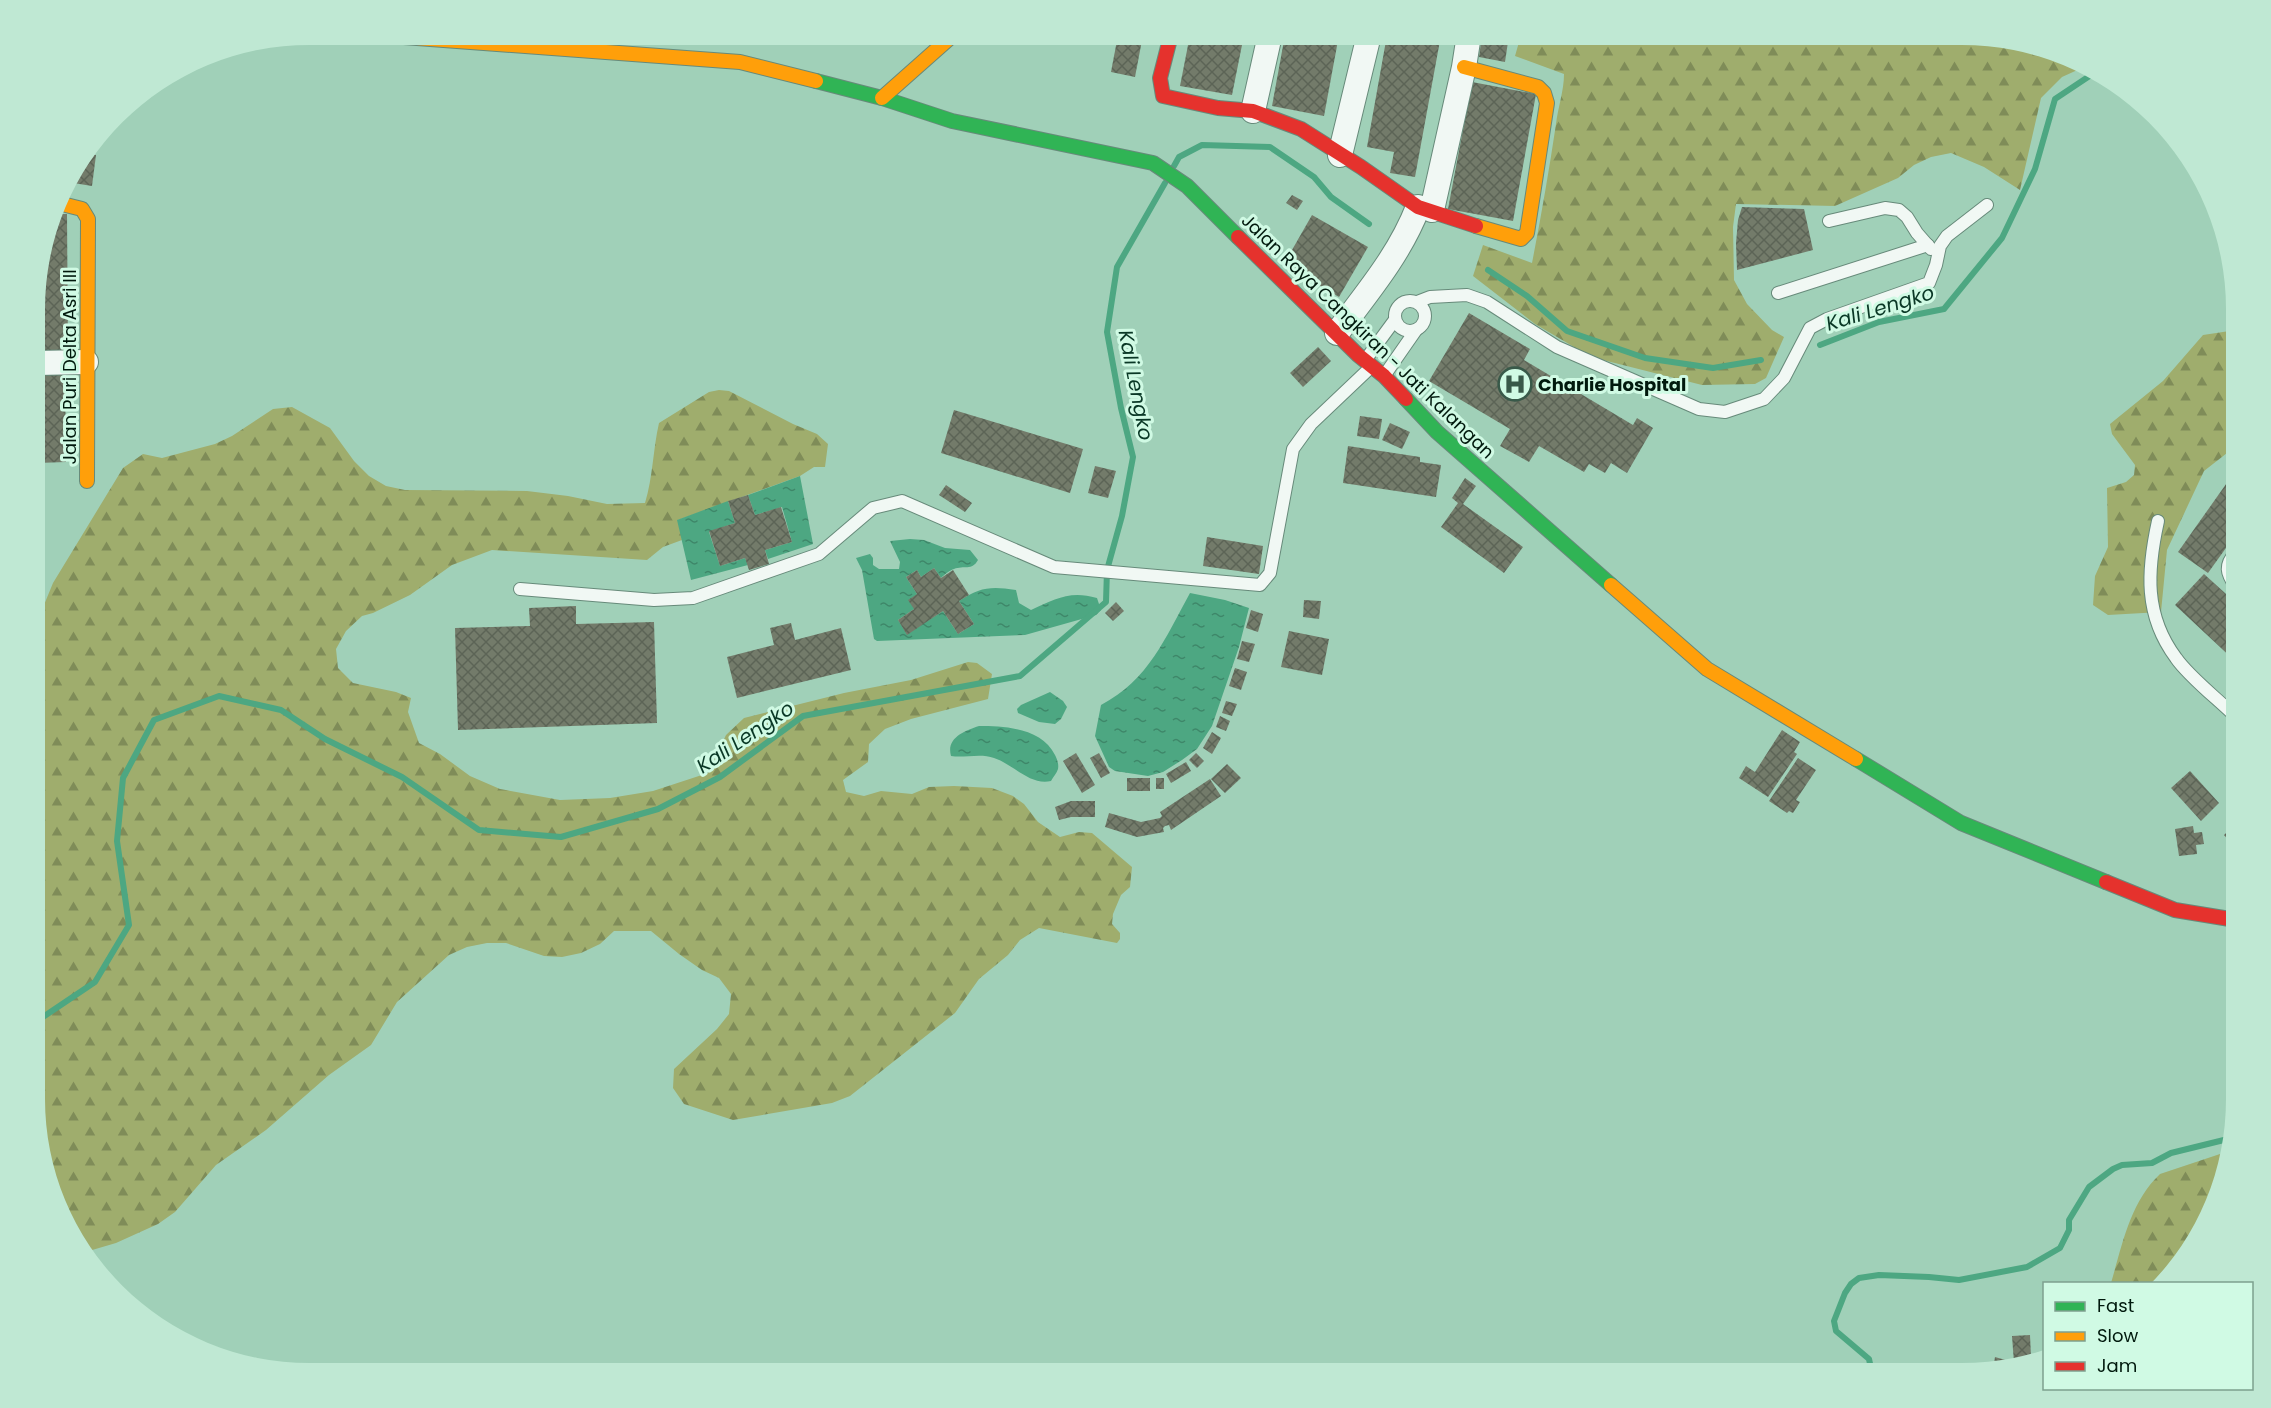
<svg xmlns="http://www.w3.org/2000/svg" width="2271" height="1408" font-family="Poppins,sans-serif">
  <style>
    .forest { fill: url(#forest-firs) }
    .water { fill: url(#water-ripples) }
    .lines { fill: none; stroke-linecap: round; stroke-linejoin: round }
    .stream { stroke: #4da782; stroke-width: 6 }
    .building { fill: url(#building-cross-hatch) }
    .lane-casing { stroke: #678a7a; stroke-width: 14 }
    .street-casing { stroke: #678a7a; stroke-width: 26 }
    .fast-casing { stroke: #678a7a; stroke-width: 16 }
    .slow-casing { stroke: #678a7a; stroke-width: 16 }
    .jam-casing { stroke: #678a7a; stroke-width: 16 }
    .lane { stroke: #f1f8f4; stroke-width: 12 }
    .street { stroke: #f1f8f4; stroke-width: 24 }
    .fast { stroke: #30b455; stroke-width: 14 }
    .slow { stroke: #ff9f0a; stroke-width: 14 }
    .jam { stroke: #e5322d; stroke-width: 14 }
    .labels { text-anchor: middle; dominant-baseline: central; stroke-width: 6; stroke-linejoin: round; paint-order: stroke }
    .street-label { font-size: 18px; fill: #00190d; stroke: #d0fae4 }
    .poi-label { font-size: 18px; font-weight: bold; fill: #00190d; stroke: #d0fae4; text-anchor: start }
    .water-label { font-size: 20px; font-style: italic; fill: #093725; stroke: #d0fae4 }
  </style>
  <defs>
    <pattern id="forest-firs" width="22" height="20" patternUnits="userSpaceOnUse" patternTransform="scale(1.5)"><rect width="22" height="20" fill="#9fad6d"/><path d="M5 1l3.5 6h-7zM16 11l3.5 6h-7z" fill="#7f8c58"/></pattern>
    <pattern id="water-ripples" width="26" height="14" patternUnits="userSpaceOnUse" patternTransform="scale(1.5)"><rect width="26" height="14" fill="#4da782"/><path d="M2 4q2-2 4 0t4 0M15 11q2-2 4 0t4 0" fill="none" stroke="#3e8769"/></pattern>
    <pattern id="building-cross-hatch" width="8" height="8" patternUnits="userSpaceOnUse" patternTransform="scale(1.5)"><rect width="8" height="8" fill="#737b6a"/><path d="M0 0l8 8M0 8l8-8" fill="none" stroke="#5c6456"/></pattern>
  </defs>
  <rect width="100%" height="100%" fill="#a0d0b8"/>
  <g class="forest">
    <path d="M1521,35h442l71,9 50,23 -22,10 -21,21 -21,92 -36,-23 -33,-14 -20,4 -17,8 -16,13 -63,28 -99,-2 -3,23 1,53 13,24 25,26 12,7 -18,41 -11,6 -53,1 -111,-28 -56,-33 -62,-48 10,-31 49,18c9,-46 17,-92 24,-139 2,-17 8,-33 8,-50l-49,-18z"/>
    <polygon points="2236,330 2236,446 2204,471 2167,550 2161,612 2108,615 2093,605 2095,576 2108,547 2107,488 2126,482 2134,475 2135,465 2112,434 2110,424 2163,381 2203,335"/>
    <path d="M719,390l10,1 64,33 24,10 11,10 -3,23h-11l-14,9 -122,44 4,20 -19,7 -16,13 -155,-10 -40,15 -42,30 -37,18 -11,3 -16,15 -10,18 2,19 15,15 43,9 15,6 -3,14 11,31 21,11 30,22 30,13 60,11 50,-2 43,-7 55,-18 18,-38 18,-17 100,-25 67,-13 57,-18 9,1 15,11 -4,25 -77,20 -26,10 -16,15 -1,18 -25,18 3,12 18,4 17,-5 31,3 17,-7 25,-1 38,2 21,8 11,8 14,18 22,15 19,-5 13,1 40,34 -2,20 -9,8 -8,19 -1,10 8,9v6l-3,4 -78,-15 -19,12 -12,15 -29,24 -24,34 -105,83 -18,7 -99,17 -49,-16 -11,-16 1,-19 43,-40 12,-15 2,-20 -12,-16 -17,-8 -23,-16 -28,-23h-37l-14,13 -19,9 -19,4 -18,-1 -38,-13h-19l-20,4 -18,8 -52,47 -26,43 -42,30 -63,55 -50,35 -41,47 -17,12 -42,19 -34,10 -45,-118v-513l16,-39 70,-115 20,-14 19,4 53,-14 17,-8 41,-27 19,-2 38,21 24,33 15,15 17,10 19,4 122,1 41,5 39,8 38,-1c8,-26 8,-54 14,-80l50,-31z"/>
    <path d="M2229,1151l-7,36 -32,64 -34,32h-45c11,-37 19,-81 49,-109z"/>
  </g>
  <g class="water">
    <polygon points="800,476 813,544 768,559 765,550 792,542 782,507 755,515 748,495"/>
    <polygon points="728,501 735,523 709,532 720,566 745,558 748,565 691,580 677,520"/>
    <path d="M910,539l14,1 21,8 25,2 8,10c-6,11 -14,5 -24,9 -4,1 -10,6 -13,9l-7,-10 -13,9 -4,-7 -11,7 11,17 -3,15 -16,11 9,14 36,-23 15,23 16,-10 -15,-23c21,-14 32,-15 57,-11l3,13 12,7c24,-11 39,-20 66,-12l4,12 -5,5 -71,20 -148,6 -3,-2 -12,-69 -6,-12 14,-4 3,4v7l6,4h20l1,-7 -10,-21z"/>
    <path d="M1190,593l35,7 24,8 -10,39 -27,79 -15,23 -15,11 -19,12 -15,4 -33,-5 -6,-4 -14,-31 6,-31c48,-25 64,-67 89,-112z"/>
    <polygon points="1050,692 1063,701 1067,707 1061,719 1055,724 1039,722 1018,713 1017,709 1021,705"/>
    <path d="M979,726c26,0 63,2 76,29 2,4 4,9 3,14 -1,4 -5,8 -7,12 -21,5 -38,-17 -57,-23 -13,-5 -29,0 -43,-2 -5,-18 13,-25 28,-30z"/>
  </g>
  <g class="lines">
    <g class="stream">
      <polyline points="1174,166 1179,157 1202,145 1270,147 1314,177 1331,197 1369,224"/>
      <polyline points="1488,270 1527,296 1567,331 1645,358 1713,368 1761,360"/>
      <polyline points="1820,345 1879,322 1944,309 2002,238 2035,169 2055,99 2091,75 2104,76"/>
      <polyline points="37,1019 43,1017 95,982 129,925 117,841 123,778 154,720 219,696 281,710 325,739 402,777 479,830 561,837 658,809 720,777 803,716 1020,676 1106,602 1107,570 1122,516 1133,457 1121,408 1107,332 1117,267 1165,183"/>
      <polyline points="1872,1373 1869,1359 1836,1331 1834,1321 1845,1293 1851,1284 1859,1278 1879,1275 1929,1277 1959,1280 2027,1267 2060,1248 2069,1230 2069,1220 2089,1187 2113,1169 2122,1165 2152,1163 2171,1153 2232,1138"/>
    </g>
  </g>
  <g class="building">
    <polygon points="1118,35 1143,35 1135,77 1111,72"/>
    <polygon points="1190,35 1244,35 1232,95 1180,86"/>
    <polygon points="1285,35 1339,35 1324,116 1272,106"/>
    <polygon points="1387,35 1441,35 1415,177 1390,173 1394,152 1367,147"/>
    <polygon points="1482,35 1509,35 1505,62 1479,57"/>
    <polygon points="1472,82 1536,94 1513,221 1448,209"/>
    <polygon points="88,154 96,155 92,186 67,182"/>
    <polygon points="1292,195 1303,201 1297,210 1286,203"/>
    <polygon points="1742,207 1804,209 1813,250 1737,270 1736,243 1738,220"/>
    <polygon points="55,214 67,214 68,356 37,357 37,273"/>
    <polygon points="1312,215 1368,247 1339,297 1284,264"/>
    <polygon points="1469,313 1530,349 1524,360 1633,425 1637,418 1653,428 1627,473 1611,463 1605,473 1589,464 1584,472 1539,446 1529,462 1500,446 1510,429 1429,381"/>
    <polygon points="1318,347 1331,361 1303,387 1290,373"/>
    <polygon points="37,366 65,366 66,462 37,463"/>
    <polygon points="954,410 1083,449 1070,493 941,453"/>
    <polygon points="1360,416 1382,419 1379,439 1357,436"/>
    <polygon points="1390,423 1410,432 1402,449 1382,440"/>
    <polygon points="1348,446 1420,457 1420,462 1441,465 1436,497 1343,483"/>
    <polygon points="1095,466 1116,471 1108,498 1088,493"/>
    <polygon points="2236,470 2236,534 2208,573 2178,552"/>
    <polygon points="1465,478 1476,486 1463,504 1523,547 1504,573 1441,527 1458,503 1452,498"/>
    <polygon points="946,485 972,503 965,512 939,495"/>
    <polygon points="748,495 755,515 781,507 792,542 765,550 769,564 749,570 745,558 720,566 709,531 735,523 728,501"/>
    <polygon points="1207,537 1263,546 1259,574 1203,566"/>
    <polygon points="934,568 941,578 953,570 969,595 959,601 974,624 958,634 943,611 907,635 898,620 914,609 908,600 917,594 906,577 917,570 921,577"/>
    <polygon points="2204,574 2236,603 2236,662 2175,605"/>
    <polygon points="1304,600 1321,601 1319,619 1303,617"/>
    <polygon points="1116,602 1124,611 1113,621 1105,613"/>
    <polygon points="576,606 576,624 654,622 657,723 458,730 455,628 530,626 529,608"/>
    <polygon points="1251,610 1263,614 1258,632 1246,628"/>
    <polygon points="791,623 795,640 841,628 851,670 737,698 727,657 774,645 770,628"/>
    <polygon points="1289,631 1329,639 1322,675 1281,667"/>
    <polygon points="1242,641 1255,644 1249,662 1237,659"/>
    <polygon points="1235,668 1247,672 1241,690 1229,686"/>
    <polygon points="1226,701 1237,704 1232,716 1222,713"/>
    <polygon points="1220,716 1230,721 1226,731 1216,727"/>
    <polygon points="1782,730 1800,742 1794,752 1797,754 1768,797 1739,778 1746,766 1755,772"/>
    <polygon points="1212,732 1221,738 1212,754 1203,748"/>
    <polygon points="1076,753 1095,785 1082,793 1063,761"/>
    <polygon points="1099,753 1110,773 1101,778 1090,758"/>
    <polygon points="1196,753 1204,761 1197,768 1189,760"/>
    <polygon points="1798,758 1816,770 1796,800 1800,802 1793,813 1789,811 1787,813 1769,801"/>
    <polygon points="1186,762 1191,771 1171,783 1166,774"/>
    <polygon points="1227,764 1241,778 1225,793 1211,779"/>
    <polygon points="2190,771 2219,803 2201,821 2171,788"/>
    <rect x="1127" y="778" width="23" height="13"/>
    <rect x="1156" y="778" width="8" height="11"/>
    <polygon points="1210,779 1221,796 1171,830 1169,825 1165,826 1163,828 1164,832 1137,837 1105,827 1109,813 1141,822 1160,818 1162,816 1160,812"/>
    <polygon points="1071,801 1095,801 1095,817 1071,817 1059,820 1055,807"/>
    <polygon points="2236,824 2236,849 2224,835"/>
    <polygon points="2193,826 2194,833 2202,832 2204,844 2196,845 2197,854 2179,856 2175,829"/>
    <polygon points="2030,1335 2031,1357 2014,1363 2012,1336"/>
    <polygon points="1995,1357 2009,1361 2008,1365 1993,1369"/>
  </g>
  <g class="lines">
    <g class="lane-casing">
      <g id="lane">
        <polyline points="1829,221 1885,208 1899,210 1907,217 1917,233 1931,249"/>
        <polyline points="1778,293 1928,245"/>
        <circle cx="1410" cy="316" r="15"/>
        <polyline points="1417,302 1430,297 1467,295 1487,302 1557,347 1699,409 1725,412 1764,399 1784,378 1810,328 1827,319 1929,283 1936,265 1940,246 1947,236 1987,205"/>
        <polyline points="1366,359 1394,321"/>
        <polyline points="1384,376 1416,330"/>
        <path d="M2158,521c-11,50 -14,94 18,137 13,19 43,42 60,59"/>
        <path d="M2236,552c-12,13 -10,21 0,35"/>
        <polyline points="520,589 654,600 693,598 819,554 873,508 902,501 1054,567 1260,585 1270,573 1293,449 1311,424 1370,368"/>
      </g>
    </g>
    <g class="street-casing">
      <g id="street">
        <polyline points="1253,111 1270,35"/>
        <polyline points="1340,155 1369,35"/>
        <polyline points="1432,210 1464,67 1469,35"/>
        <path d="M1337,333c30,-40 63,-79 81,-126"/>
        <polyline points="37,363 86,362"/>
      </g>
    </g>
    <g class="fast-casing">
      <g id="fast">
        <polyline points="816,81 882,98 952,121 1153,163 1187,186 1238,237"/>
        <polyline points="1406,399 1437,432 1611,585"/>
        <polyline points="1856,759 1961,823 2106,882"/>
      </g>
    </g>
    <g class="slow-casing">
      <g id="slow">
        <polyline points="377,35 740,62 816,81"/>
        <polyline points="1464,67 1538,87 1544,93 1547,103 1527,233 1521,239 1476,226"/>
        <polyline points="882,98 953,35"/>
        <polyline points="58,203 82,209 88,219 87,481"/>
        <polyline points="1611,585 1707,669 1856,759"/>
      </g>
    </g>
    <g class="jam-casing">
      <g id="jam">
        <polyline points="1171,35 1160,78 1163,96 1218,108 1253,111 1301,129 1361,167 1418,207 1476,226"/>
        <polyline points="1238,237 1358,355 1384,376 1406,399"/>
        <polyline points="2106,882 2175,910 2236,920"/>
      </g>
    </g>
    <use href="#lane" class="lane"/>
    <use href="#street" class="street"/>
    <use href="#fast" class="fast"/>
    <use href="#slow" class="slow"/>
    <use href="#jam" class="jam"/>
  </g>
  <defs>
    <g id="hospital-ring" transform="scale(1.725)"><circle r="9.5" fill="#d0fae4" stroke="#385949" stroke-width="1.5"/><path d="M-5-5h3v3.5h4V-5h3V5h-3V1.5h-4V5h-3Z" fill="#385949"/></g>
  </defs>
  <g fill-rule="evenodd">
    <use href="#hospital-ring" x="1515" y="384"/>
  </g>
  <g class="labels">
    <g class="street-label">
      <text transform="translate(1368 336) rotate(44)">Jalan Raya Cangkiran - Jati Kalangan</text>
      <text transform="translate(69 367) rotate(-90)">Jalan Puri Delta Asri III</text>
    </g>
    <g class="poi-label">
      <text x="1538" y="384">Charlie Hospital</text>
    </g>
    <g class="water-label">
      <text transform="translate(1880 308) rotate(-17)">Kali Lengko</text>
      <text transform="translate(1136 385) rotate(79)">Kali Lengko</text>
      <text transform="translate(745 737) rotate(-34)">Kali Lengko</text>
    </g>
  </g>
  <path d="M0 0H2271V1408H0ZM309 45H1962A264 264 0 0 1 2226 309V1099A264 264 0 0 1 1962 1363H309A264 264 0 0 1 45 1099V309A264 264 0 0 1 309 45Z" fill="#bfe8d3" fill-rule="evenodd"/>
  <rect x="2043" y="1282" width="210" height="108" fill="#d0fae4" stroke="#7da08e" stroke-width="1.5"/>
  <rect x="2055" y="1302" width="30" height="9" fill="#30b455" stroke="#7da08e" stroke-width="1.5"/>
  <text x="2097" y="1312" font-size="18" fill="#00190d">Fast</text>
  <rect x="2055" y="1332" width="30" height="9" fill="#ff9f0a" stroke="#7da08e" stroke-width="1.5"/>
  <text x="2097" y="1342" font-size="18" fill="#00190d">Slow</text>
  <rect x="2055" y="1362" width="30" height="9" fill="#e5322d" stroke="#7da08e" stroke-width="1.5"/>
  <text x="2097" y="1372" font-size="18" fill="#00190d">Jam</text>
</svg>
